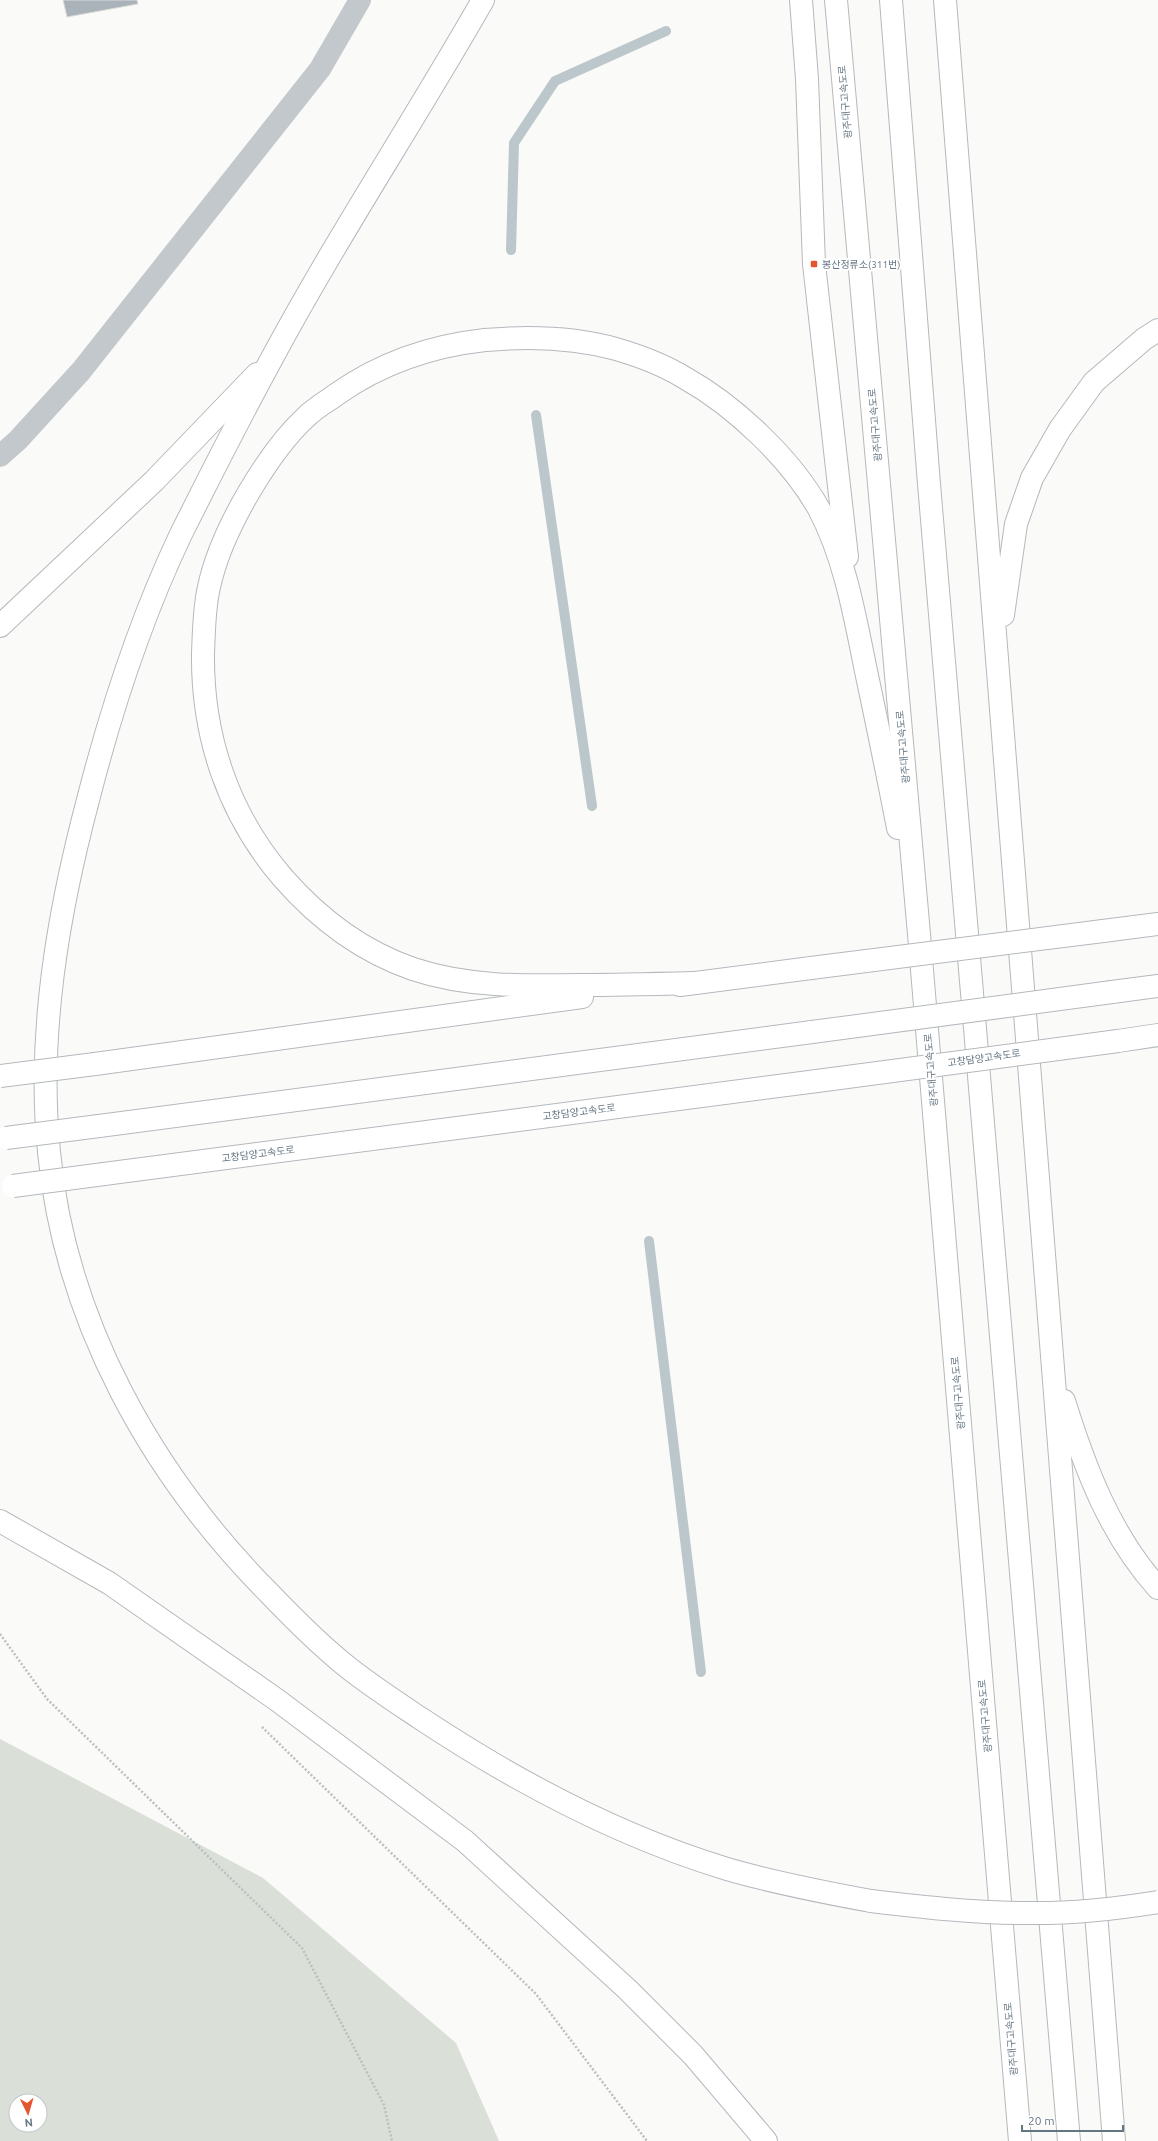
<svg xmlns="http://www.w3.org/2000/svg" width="1158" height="2141" font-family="Ubuntu,'Noto Sans KR',sans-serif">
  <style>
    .green { fill: #dadfd7; fill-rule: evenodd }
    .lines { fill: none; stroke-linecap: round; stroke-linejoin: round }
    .stream { stroke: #bbc7cb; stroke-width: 10 }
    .building { fill: #aab3b9; stroke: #dcdcda }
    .highway-casing { stroke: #b4b9bd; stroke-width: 24 }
    .path { stroke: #bbbfc2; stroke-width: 2.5; stroke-dasharray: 2 2; stroke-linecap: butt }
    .street { stroke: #c3c8cc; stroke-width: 22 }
    .highway { stroke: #fff; stroke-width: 22 }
    .highway-bridge-casing { stroke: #b4b9bd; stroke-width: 24; stroke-linecap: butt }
    .highway-bridge { stroke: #fff; stroke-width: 22 }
    .poi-dot { fill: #e4572e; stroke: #fff; stroke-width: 1.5 }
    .labels { text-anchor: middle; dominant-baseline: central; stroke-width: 4; stroke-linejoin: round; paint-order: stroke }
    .street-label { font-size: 10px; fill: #657683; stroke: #fff }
    .poi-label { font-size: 10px; fill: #657683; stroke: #fff; text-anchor: start }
  </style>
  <rect width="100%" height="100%" fill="#fafaf8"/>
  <path class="green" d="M0,1739l263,139 193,165 43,98h-499zM16,2101h24v24h-24z"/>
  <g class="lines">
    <g class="stream">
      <polyline points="511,250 514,143 555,81 666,31"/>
      <polyline points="536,415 592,806"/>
      <polyline points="649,1241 701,1672"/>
    </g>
  </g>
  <polygon class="building" points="63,0 137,0 138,4 67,17"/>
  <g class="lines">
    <g class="highway-casing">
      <g id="highway">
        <path d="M483,0c-69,121 -146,237 -212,360 -31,57 -61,116 -90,174 -40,84 -70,176 -93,266 -30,113 -51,235 -39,352 16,169 103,323 220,441 23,24 46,47 71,68 25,21 53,39 80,57 95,63 198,118 307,151 48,14 95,23 144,32"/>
        <polyline points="801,0 807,79 814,264 847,557"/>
        <polyline points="836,0 919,934 1020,2141"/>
        <polyline points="891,0 929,484 1069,2141"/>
        <polyline points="945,0 1114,2141"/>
        <polyline points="1003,615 1016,524 1032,478 1060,429 1094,382 1144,339 1158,330"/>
        <polyline points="0,626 154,481 257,374"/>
        <polyline points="1103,931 1158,924"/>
        <path d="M694,983c-38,1 -76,2 -114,2 -57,1 -113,2 -167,-16 -52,-18 -95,-51 -130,-91 -55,-64 -81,-142 -80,-225 1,-22 1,-45 6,-66 7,-33 23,-66 40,-95 16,-27 34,-54 57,-75 9,-9 20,-15 31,-23 44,-31 93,-48 148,-54 45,-4 88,-3 131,9 24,7 48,16 69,29 50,28 106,81 134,131 26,49 36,108 47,162 11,52 22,105 32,157"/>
        <polyline points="680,985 811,968"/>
        <polyline points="1112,992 1158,986"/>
        <polyline points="1118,1041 1158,1035"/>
        <polyline points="95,1064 582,997"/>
        <polyline points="99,1126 812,1032"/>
        <polyline points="104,1174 817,1081"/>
        <path d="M1064,1401c21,67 46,134 94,187"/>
        <polyline points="0,1521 109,1583 277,1700 465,1841 627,1989 693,2055 766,2141"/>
      </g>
    </g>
    <g class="path">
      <polyline points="0,1634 47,1699 302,1948 384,2105 392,2141"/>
      <polyline points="262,1727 536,1994 647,2141"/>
    </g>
    <polyline class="street" points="0,456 18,440 81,371 320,69 360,0"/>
    <use href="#highway" class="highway"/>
    <g class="highway-bridge-casing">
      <g id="highway-bridge">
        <polyline points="811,968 1103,931"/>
        <polyline points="812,1032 1112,992"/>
        <polyline points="0,1076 95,1064"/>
        <polyline points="817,1081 1118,1041"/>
        <polyline points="6,1138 99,1126"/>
        <polyline points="13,1186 104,1174"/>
        <path d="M871,1901c51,6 103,12 154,12 44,1 89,-4 133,-11"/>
      </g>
    </g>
    <use href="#highway-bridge" class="highway-bridge"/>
  </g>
  <rect class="poi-dot" x="810" y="260" width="8" height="8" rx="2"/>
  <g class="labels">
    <g class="street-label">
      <text transform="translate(845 102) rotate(-95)">광주대구고속도로</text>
      <text transform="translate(875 425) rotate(-95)">광주대구고속도로</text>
      <text transform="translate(903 747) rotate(-95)">광주대구고속도로</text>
      <text transform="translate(984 1058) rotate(-8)">고창담양고속도로</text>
      <text transform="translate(931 1070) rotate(-95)">광주대구고속도로</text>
      <text transform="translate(579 1112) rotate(-7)">고창담양고속도로</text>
      <text transform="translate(258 1154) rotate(-7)">고창담양고속도로</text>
      <text transform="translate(958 1393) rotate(-95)">광주대구고속도로</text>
      <text transform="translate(985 1716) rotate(-95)">광주대구고속도로</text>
      <text transform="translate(1011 2039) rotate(-95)">광주대구고속도로</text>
    </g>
    <g class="poi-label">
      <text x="822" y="264">봉산정류소(311번)</text>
    </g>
  </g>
  <g transform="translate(28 2113) rotate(175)"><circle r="19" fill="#ffffff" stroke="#c1c8cd"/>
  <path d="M0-3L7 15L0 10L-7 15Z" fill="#e4572e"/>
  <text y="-6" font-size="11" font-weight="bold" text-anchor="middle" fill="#657683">N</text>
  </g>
  <path d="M1022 2125v6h101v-6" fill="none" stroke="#657683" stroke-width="2"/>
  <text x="1028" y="2125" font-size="12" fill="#657683" stroke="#ffffff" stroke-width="3" paint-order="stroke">20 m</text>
</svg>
